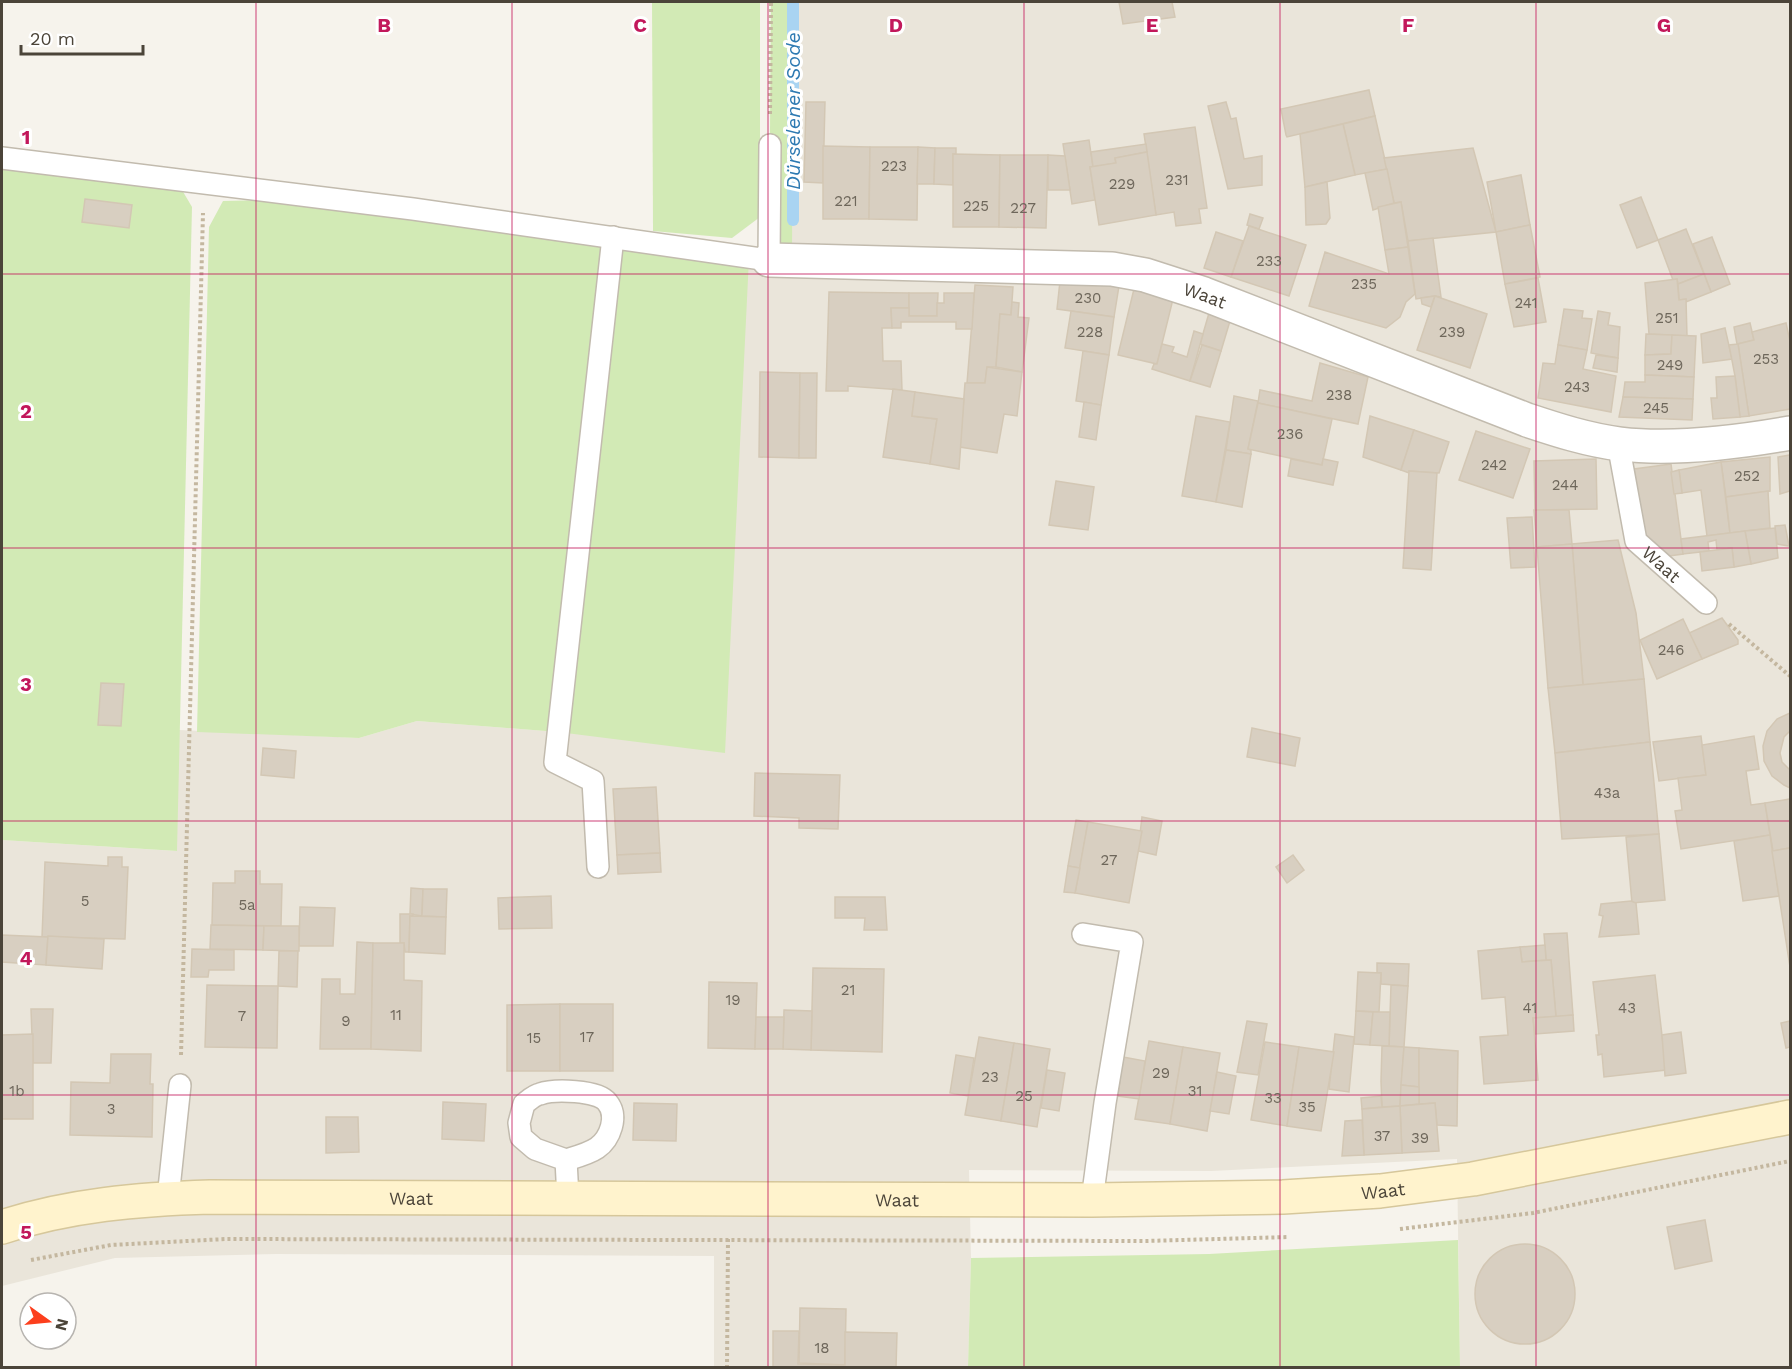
<svg xmlns="http://www.w3.org/2000/svg" width="1792" height="1369" font-family="'Work Sans',sans-serif">
  <style>
    .residential { fill: #eae5da }
    .green { fill: #d2eab5 }
    .lines { fill: none; stroke-linecap: round; stroke-linejoin: round }
    .stream { stroke: #a9d4f2; stroke-width: 12 }
    .building { fill: #d8cfc1; stroke: #d3c7b4; stroke-width: 1.5 }
    .service-casing { stroke: #c2bbae; stroke-width: 24 }
    .minor-casing { stroke: #c2bbae; stroke-width: 36 }
    .secondary-casing { stroke: #d6c79b; stroke-width: 36 }
    .path { stroke: #c4b79f; stroke-width: 4; stroke-dasharray: 3 3; stroke-linecap: butt }
    .service { stroke: #fff; stroke-width: 21 }
    .minor { stroke: #fff; stroke-width: 33 }
    .secondary { stroke: #fff3cd; stroke-width: 33 }
    .grid { fill: none; stroke: #c2185b; stroke-width: 1.5; stroke-opacity: 0.55 }
    .labels { text-anchor: middle; dominant-baseline: central; stroke-width: 6; stroke-linejoin: round; paint-order: stroke }
    .number-label { font-size: 15px; fill: #6e675b }
    .street-label { font-size: 18px; fill: #4b4439; stroke: #fff }
    .water-label { font-size: 20px; font-style: italic; fill: #2e7ab2; stroke: #fff }
    .grid-label { font-size: 20px; text-anchor: middle; font-weight: bold; fill: #c2185b; stroke: #fff; stroke-width: 6; stroke-linejoin: round; paint-order: stroke }
  </style>
  <rect width="100%" height="100%" fill="#f6f3ec"/>
  <polygon class="residential" points="793,2 1790,2 1790,1367 1460,1367 1457,1159 1211,1171 969,1170 971,1258 968,1367 714,1367 714,1256 276,1254 115,1258 2,1286 2,840 176,851 179,730 359,738 417,721 558,732 749,258 793,220"/>
  <g class="green">
    <polygon points="652,2 760,2 760,217 732,238 653,231"/>
    <polygon points="771,2 793,2 792,261 769,260"/>
    <polygon points="2,168 182,190 192,207 177,851 2,840"/>
    <polygon points="271,200 749,258 725,753 558,732 417,721 359,738 197,732 209,227 223,201"/>
    <polygon points="1458,1240 1460,1367 968,1367 971,1258 1209,1254"/>
  </g>
  <g class="lines">
    <polyline class="stream" points="793,2 793,220"/>
  </g>
  <g class="building">
    <polygon points="1119,2 1172,2 1175,17 1123,24"/>
    <polygon points="1369,90 1375,116 1287,137 1286,135 1281,109"/>
    <polygon points="806,102 825,102 823,183 804,182"/>
    <polygon points="1226,102 1231,119 1236,118 1244,159 1262,156 1262,185 1228,189 1208,106"/>
    <polygon points="1375,116 1387,169 1355,175 1343,124"/>
    <polygon points="1343,124 1355,175 1305,187 1300,134"/>
    <polygon points="1195,127 1207,208 1199,209 1201,223 1176,226 1174,212 1156,215 1144,134"/>
    <polygon points="1089,140 1093,167 1090,167 1095,200 1072,204 1063,144"/>
    <polygon points="1146,144 1147,152 1115,158 1116,163 1093,167 1091,152"/>
    <polygon points="823,146 870,147 869,219 823,219"/>
    <polygon points="870,147 918,147 917,220 869,219"/>
    <polygon points="918,147 935,148 934,184 917,184"/>
    <polygon points="935,148 956,148 956,154 953,154 953,185 934,184"/>
    <polygon points="1473,148 1496,232 1408,241 1401,202 1394,203 1384,158"/>
    <polygon points="1147,152 1156,215 1099,225 1090,167 1116,163 1115,158"/>
    <polygon points="953,154 1000,155 999,227 953,227"/>
    <polygon points="1000,155 1048,155 1046,228 999,227"/>
    <polygon points="1048,155 1065,156 1070,190 1048,190"/>
    <polygon points="1387,169 1394,203 1373,210 1365,173"/>
    <polygon points="1521,175 1530,225 1496,232 1487,182"/>
    <polygon points="1327,182 1330,218 1326,224 1306,225 1305,187"/>
    <polygon points="1641,197 1658,240 1637,248 1620,205"/>
    <polygon points="85,199 132,205 129,228 82,222"/>
    <polygon points="1401,202 1408,247 1385,250 1378,207"/>
    <polygon points="1250,214 1263,218 1259,229 1247,225"/>
    <polygon points="1530,225 1540,277 1505,284 1496,232"/>
    <polygon points="1249,226 1306,245 1289,296 1231,277"/>
    <polygon points="1686,229 1704,274 1678,284 1677,279 1673,280 1658,240"/>
    <polygon points="1216,232 1243,241 1231,277 1204,268"/>
    <polygon points="1712,237 1730,284 1711,292 1693,244"/>
    <polygon points="1433,238 1441,297 1435,296 1416,299 1408,241"/>
    <polygon points="1408,247 1415,294 1406,302 1400,317 1386,328 1309,306 1325,252 1389,274 1385,250"/>
    <polygon points="1704,274 1711,292 1686,302 1686,299 1679,300 1678,284"/>
    <polygon points="1538,278 1546,322 1514,327 1505,284"/>
    <polygon points="1677,279 1679,300 1686,299 1687,336 1649,334 1645,283"/>
    <polygon points="1060,281 1119,286 1114,317 1057,309"/>
    <polygon points="975,285 1013,287 1011,315 1000,314 996,367 987,367 985,383 967,383"/>
    <polygon points="1134,289 1173,299 1157,364 1118,355"/>
    <polygon points="829,292 909,293 909,308 891,308 892,328 882,328 883,361 901,361 902,390 848,386 848,391 826,391"/>
    <polygon points="909,293 938,293 937,316 909,316"/>
    <polygon points="944,293 974,293 972,329 956,329 956,322 901,322 901,328 892,328 891,308 909,308 909,316 937,316 937,303 944,303"/>
    <polygon points="1435,296 1431,307 1422,304 1421,298"/>
    <polygon points="1435,296 1487,314 1470,368 1417,350"/>
    <polygon points="1012,302 1019,303 1018,317 1029,318 1022,372 996,367 1000,314 1011,315"/>
    <polygon points="1564,309 1583,311 1582,318 1592,319 1587,350 1558,345"/>
    <polygon points="1071,311 1114,317 1109,355 1065,348"/>
    <polygon points="1598,311 1610,313 1608,325 1620,327 1618,358 1591,353"/>
    <polygon points="1209,313 1230,321 1221,351 1200,344"/>
    <polygon points="1750,323 1754,340 1737,344 1734,327"/>
    <polygon points="1786,323 1790,341 1790,409 1749,416 1738,344 1754,340 1752,332"/>
    <polygon points="1725,328 1732,359 1703,363 1701,334"/>
    <polygon points="1194,331 1203,334 1190,381 1152,369 1154,364 1157,364 1162,344 1174,347 1172,352 1187,357"/>
    <polygon points="1646,334 1672,335 1671,354 1645,355"/>
    <polygon points="1672,335 1696,336 1694,377 1645,375 1645,355 1671,354"/>
    <polygon points="1738,344 1749,416 1740,417 1735,376 1729,345"/>
    <polygon points="1202,345 1221,351 1210,387 1190,381"/>
    <polygon points="1558,345 1587,350 1583,369 1616,376 1611,412 1538,398 1543,363 1555,364"/>
    <polygon points="1083,351 1109,355 1101,405 1076,401"/>
    <polygon points="1596,355 1618,358 1617,372 1593,368"/>
    <polygon points="1320,363 1368,377 1358,424 1258,403 1260,390 1312,401"/>
    <polygon points="987,367 1022,372 1017,416 1004,414 997,453 960,447 965,383 985,383"/>
    <polygon points="760,372 800,373 799,458 759,457"/>
    <polygon points="800,373 817,373 816,458 799,458"/>
    <polygon points="1645,375 1694,377 1693,399 1623,397 1625,382 1645,382"/>
    <polygon points="1735,376 1740,417 1713,419 1711,398 1717,398 1716,377"/>
    <polygon points="893,389 915,392 912,416 937,419 930,464 883,457"/>
    <polygon points="915,392 964,399 959,469 930,464 937,419 912,416"/>
    <polygon points="1234,396 1258,401 1248,449 1251,450 1251,454 1226,450"/>
    <polygon points="1623,397 1693,399 1692,420 1619,417"/>
    <polygon points="1084,402 1101,405 1096,440 1079,437"/>
    <polygon points="1258,403 1332,419 1322,465 1248,449"/>
    <polygon points="1196,416 1230,422 1216,502 1182,496"/>
    <polygon points="1370,416 1414,430 1401,470 1363,457"/>
    <polygon points="1414,430 1449,442 1439,473 1409,471 1409,473 1401,470"/>
    <polygon points="1476,431 1530,449 1513,498 1459,480"/>
    <polygon points="1226,450 1251,454 1242,507 1216,502"/>
    <polygon points="1790,455 1790,491 1780,494 1778,457"/>
    <polygon points="1770,457 1770,491 1726,497 1721,462"/>
    <polygon points="1291,459 1322,465 1323,459 1338,462 1333,485 1288,476"/>
    <polygon points="1596,459 1597,509 1535,510 1534,461"/>
    <polygon points="1721,462 1730,533 1707,536 1701,490 1682,493 1679,470"/>
    <polygon points="1671,464 1683,554 1662,557 1645,535 1634,469"/>
    <polygon points="1679,470 1682,493 1674,494 1671,472"/>
    <polygon points="1409,471 1437,473 1431,570 1403,568"/>
    <polygon points="1056,481 1094,487 1088,530 1049,525"/>
    <polygon points="1768,491 1770,528 1730,533 1726,497"/>
    <polygon points="1534,510 1569,510 1572,544 1537,547"/>
    <polygon points="1532,517 1535,567 1511,568 1507,518"/>
    <polygon points="1785,525 1789,546 1777,544 1775,526"/>
    <polygon points="1775,528 1778,558 1751,564 1745,531"/>
    <polygon points="1745,531 1751,564 1734,567 1732,548 1717,550 1716,540 1708,542 1709,551 1683,554 1681,539"/>
    <polygon points="1618,540 1636,613 1644,679 1583,685 1572,544"/>
    <polygon points="1572,544 1583,685 1548,688 1537,547"/>
    <polygon points="1732,548 1734,567 1702,571 1700,552"/>
    <polygon points="1722,618 1738,640 1738,644 1702,659 1689,633"/>
    <polygon points="1683,619 1702,659 1657,679 1640,640"/>
    <polygon points="1644,679 1650,742 1555,753 1548,688"/>
    <polygon points="101,683 124,684 121,726 98,725"/>
    <polygon points="1790,713 1790,731 1784,737 1780,753 1782,762 1790,770 1790,788 1784,785 1772,776 1764,761 1763,746 1767,731 1777,719"/>
    <polygon points="1252,728 1300,738 1295,766 1247,757"/>
    <polygon points="1701,736 1706,775 1659,781 1653,742"/>
    <polygon points="1754,736 1759,769 1746,771 1751,805 1765,803 1770,835 1681,849 1675,811 1682,810 1678,778 1706,775 1702,745"/>
    <polygon points="1650,742 1659,834 1562,839 1555,753"/>
    <polygon points="263,748 296,751 294,778 261,775"/>
    <polygon points="755,773 840,775 838,829 799,828 799,818 754,816"/>
    <polygon points="656,787 660,853 617,855 613,789"/>
    <polygon points="1790,799 1790,848 1773,851 1765,803"/>
    <polygon points="1142,817 1162,821 1156,855 1138,851"/>
    <polygon points="1076,820 1088,822 1080,868 1068,866"/>
    <polygon points="1088,822 1142,831 1129,903 1075,893"/>
    <polygon points="1659,834 1665,900 1632,903 1626,837"/>
    <polygon points="1770,835 1779,896 1743,901 1734,841"/>
    <polygon points="1790,848 1790,967 1772,851"/>
    <polygon points="660,853 661,872 618,874 617,855"/>
    <polygon points="1293,855 1304,870 1287,883 1276,867"/>
    <polygon points="108,857 122,857 122,867 128,867 125,939 42,937 45,862 108,866"/>
    <polygon points="1068,866 1080,868 1075,893 1064,892"/>
    <polygon points="235,871 260,871 260,884 282,884 281,926 212,925 213,883 235,883"/>
    <polygon points="411,888 423,889 422,916 410,914"/>
    <polygon points="423,889 447,889 446,917 422,916"/>
    <polygon points="551,896 552,928 499,929 498,898"/>
    <polygon points="835,897 885,897 887,930 864,930 865,918 835,918"/>
    <polygon points="1631,901 1636,903 1639,934 1599,937 1603,916 1599,915 1601,904"/>
    <polygon points="300,907 335,908 333,946 299,946"/>
    <polygon points="400,914 413,914 413,916 410,916 409,952 405,952 404,943 400,943"/>
    <polygon points="410,916 446,917 445,954 409,952"/>
    <polygon points="211,925 264,926 263,950 210,949"/>
    <polygon points="264,926 299,926 299,951 263,950"/>
    <polygon points="1567,933 1573,1015 1556,1017 1551,960 1546,960 1544,934"/>
    <polygon points="2,935 48,937 46,965 2,962"/>
    <polygon points="48,936 104,939 102,969 46,965"/>
    <polygon points="357,942 373,943 371,1049 320,1049 322,979 340,979 340,994 355,994"/>
    <polygon points="373,943 404,943 404,980 422,981 421,1051 371,1049"/>
    <polygon points="1545,945 1546,960 1522,962 1520,947"/>
    <polygon points="1520,947 1522,962 1551,960 1556,1017 1533,1018 1538,1080 1484,1084 1480,1037 1508,1035 1505,997 1482,999 1478,951"/>
    <polygon points="192,949 234,950 234,970 209,970 208,977 191,977"/>
    <polygon points="279,951 298,951 297,987 278,986"/>
    <polygon points="1377,963 1409,964 1408,986 1381,984 1381,973 1377,973"/>
    <polygon points="813,968 884,969 882,1052 811,1050"/>
    <polygon points="1358,972 1381,973 1379,1012 1356,1011"/>
    <polygon points="1655,975 1666,1070 1604,1077 1602,1054 1598,1055 1596,1035 1599,1035 1593,982"/>
    <polygon points="709,982 757,983 755,1049 708,1048"/>
    <polygon points="207,985 278,986 277,1048 205,1047"/>
    <polygon points="1391,985 1408,986 1404,1047 1389,1046"/>
    <polygon points="560,1004 560,1071 507,1071 507,1005"/>
    <rect x="560" y="1004" width="53" height="67"/>
    <polygon points="31,1009 53,1009 51,1063 33,1063"/>
    <polygon points="784,1010 812,1011 811,1050 783,1049"/>
    <polygon points="1356,1011 1373,1012 1370,1045 1354,1044"/>
    <polygon points="1373,1012 1390,1012 1389,1046 1370,1045"/>
    <polygon points="1573,1015 1574,1031 1535,1034 1533,1018"/>
    <polygon points="756,1017 784,1017 783,1049 755,1049"/>
    <polygon points="1247,1021 1267,1024 1258,1075 1237,1072"/>
    <polygon points="1790,1021 1790,1047 1786,1048 1781,1023"/>
    <polygon points="1681,1032 1686,1073 1665,1076 1662,1035"/>
    <polygon points="33,1034 33,1119 2,1119 2,1035"/>
    <polygon points="1335,1034 1354,1037 1349,1092 1329,1089"/>
    <polygon points="979,1037 1014,1043 1001,1121 965,1115"/>
    <polygon points="1149,1041 1183,1047 1170,1124 1135,1119"/>
    <polygon points="1265,1042 1299,1047 1287,1126 1251,1120"/>
    <polygon points="1014,1043 1050,1049 1037,1127 1001,1121"/>
    <polygon points="1382,1046 1404,1047 1400,1106 1382,1107 1381,1081"/>
    <polygon points="1183,1047 1220,1053 1207,1131 1170,1124"/>
    <polygon points="1299,1047 1334,1052 1321,1131 1287,1126"/>
    <polygon points="1404,1047 1419,1048 1419,1087 1401,1085"/>
    <polygon points="1419,1048 1458,1051 1457,1126 1437,1125 1435,1103 1419,1104"/>
    <polygon points="111,1054 151,1054 150,1084 153,1084 152,1137 70,1135 71,1082 110,1083"/>
    <polygon points="956,1055 974,1058 968,1096 950,1093"/>
    <polygon points="1123,1057 1145,1061 1139,1099 1118,1096"/>
    <polygon points="1047,1070 1065,1073 1059,1111 1041,1108"/>
    <polygon points="1217,1072 1236,1076 1229,1114 1210,1111"/>
    <polygon points="1401,1085 1419,1087 1419,1104 1400,1106"/>
    <polygon points="1381,1096 1382,1107 1362,1109 1361,1098"/>
    <polygon points="443,1102 486,1104 484,1141 442,1139"/>
    <polygon points="634,1103 677,1104 676,1141 633,1140"/>
    <polygon points="1435,1103 1439,1151 1402,1153 1400,1106"/>
    <polygon points="1400,1106 1402,1153 1364,1155 1362,1109"/>
    <polygon points="326,1117 358,1117 359,1152 326,1153"/>
    <polygon points="1362,1120 1364,1155 1342,1156 1345,1121"/>
    <polygon points="1705,1220 1712,1261 1675,1269 1667,1227"/>
    <circle cx="1525" cy="1294" r="50"/>
    <polygon points="800,1308 846,1309 845,1365 799,1363"/>
    <polygon points="773,1331 799,1331 798,1364 845,1365 845,1332 897,1333 896,1368 773,1368"/>
  </g>
  <g class="lines">
    <g class="service-casing">
      <g id="service">
        <polyline points="2,158 413,209 769,260 770,145"/>
        <path id="s1" d="M1618,443l18,98 70,62"/>
        <polyline points="598,867 593,781 555,762 613,237"/>
        <polyline points="1083,934 1132,942 1105,1103 1092,1200"/>
        <path d="M566,1160c10,-3 22,-6 31,-12 13,-9 22,-32 10,-46 -9,-12 -53,-13 -67,-8 -6,1 -12,7 -16,10l-5,19 2,14 14,12 31,11 2,38"/>
        <polyline points="168,1198 180,1085"/>
      </g>
    </g>
    <g class="minor-casing">
      <g id="minor">
        <path id="s2" d="M769,260l343,9 33,6 59,19 323,126c30,10 61,20 93,24 52,6 119,-2 170,-11"/>
      </g>
    </g>
    <g class="secondary-casing">
      <g id="secondary">
        <path id="s3" d="M2,1227c66,-22 138,-28 208,-30l882,3 191,-3 97,-6 93,-12 317,-62"/>
      </g>
    </g>
    <g class="path">
      <polyline points="770,114 771,2"/>
      <polyline points="1729,624 1790,676"/>
      <polyline points="181,1055 203,213"/>
      <polyline points="1400,1229 1533,1213 1790,1161"/>
      <polyline points="31,1260 111,1245 226,1239 1147,1241 1288,1237"/>
      <polyline points="727,1368 728,1239"/>
    </g>
    <use href="#service" class="service"/>
    <use href="#minor" class="minor"/>
    <use href="#secondary" class="secondary"/>
  </g>
  <path class="grid" d="M256,2v1366M512,2v1366M768,2v1366M1024,2v1366M1280,2v1366M1536,2v1366M2,274h1788M2,548h1788M2,821h1788M2,1095h1788"/>
  <g class="labels">
    <g class="number-label">
      <text x="894" y="166">223</text>
      <text x="1177" y="180">231</text>
      <text x="1122" y="184">229</text>
      <text x="846" y="201">221</text>
      <text x="976" y="206">225</text>
      <text x="1023" y="208">227</text>
      <text x="1269" y="261">233</text>
      <text x="1364" y="284">235</text>
      <text x="1088" y="298">230</text>
      <text x="1526" y="303">241</text>
      <text x="1667" y="318">251</text>
      <text x="1090" y="332">228</text>
      <text x="1452" y="332">239</text>
      <text x="1766" y="359">253</text>
      <text x="1670" y="365">249</text>
      <text x="1577" y="387">243</text>
      <text x="1339" y="395">238</text>
      <text x="1656" y="408">245</text>
      <text x="1290" y="434">236</text>
      <text x="1494" y="465">242</text>
      <text x="1747" y="476">252</text>
      <text x="1565" y="485">244</text>
      <text x="1671" y="650">246</text>
      <text x="1607" y="793">43a</text>
      <text x="1109" y="860">27</text>
      <text x="85" y="901">5</text>
      <text x="247" y="905">5a</text>
      <text x="848" y="990">21</text>
      <text x="733" y="1000">19</text>
      <text x="1530" y="1008">41</text>
      <text x="1627" y="1008">43</text>
      <text x="396" y="1015">11</text>
      <text x="242" y="1016">7</text>
      <text x="346" y="1021">9</text>
      <text x="587" y="1037">17</text>
      <text x="534" y="1038">15</text>
      <text x="1161" y="1073">29</text>
      <text x="990" y="1077">23</text>
      <text x="17" y="1091">1b</text>
      <text x="1195" y="1091">31</text>
      <text x="1024" y="1096">25</text>
      <text x="1273" y="1098">33</text>
      <text x="1307" y="1107">35</text>
      <text x="111" y="1109">3</text>
      <text x="1382" y="1136">37</text>
      <text x="1420" y="1138">39</text>
      <text x="822" y="1348">18</text>
    </g>
    <g class="street-label">
      <text stroke="none"><textPath href="#s2" startOffset="440">Waat</textPath></text>
      <text stroke="none"><textPath href="#s1" startOffset="134">Waat</textPath></text>
      <text stroke="none"><textPath href="#s3" startOffset="1384">Waat</textPath></text>
      <text stroke="none"><textPath href="#s3" startOffset="412">Waat</textPath></text>
      <text stroke="none"><textPath href="#s3" startOffset="898">Waat</textPath></text>
    </g>
    <g class="water-label">
      <text transform="translate(793 111) rotate(-90)">Dürselener Sode</text>
    </g>
  </g>
  <g class="grid-label">
    <text x="384" y="32">B</text>
    <text x="640" y="32">C</text>
    <text x="896" y="32">D</text>
    <text x="1152" y="32">E</text>
    <text x="1408" y="32">F</text>
    <text x="1664" y="32">G</text>
    <text x="26" y="144">1</text>
    <text x="26" y="418">2</text>
    <text x="26" y="691">3</text>
    <text x="26" y="965">4</text>
    <text x="26" y="1239">5</text>
  </g>
  <rect width="1792" height="1369" fill="none" stroke="#4b4439" stroke-width="6"/>
  <g transform="translate(48 1321) rotate(105)"><circle r="28" fill="#ffffff" stroke="#b7b4b0" stroke-width="1.5"/>
  <path d="M0-4.5L10 22L0 15L-10 22Z" fill="#fc3f1d"/>
  <text y="-9" font-size="16" font-weight="bold" text-anchor="middle" fill="#4b4439">N</text>
  </g>
  <path d="M21 45v9h122v-9" fill="none" stroke="#4b4439" stroke-width="3"/>
  <text x="30" y="45" font-size="18" fill="#4b4439" stroke="#ffffff" stroke-width="4.5" paint-order="stroke">20 m</text>
</svg>
